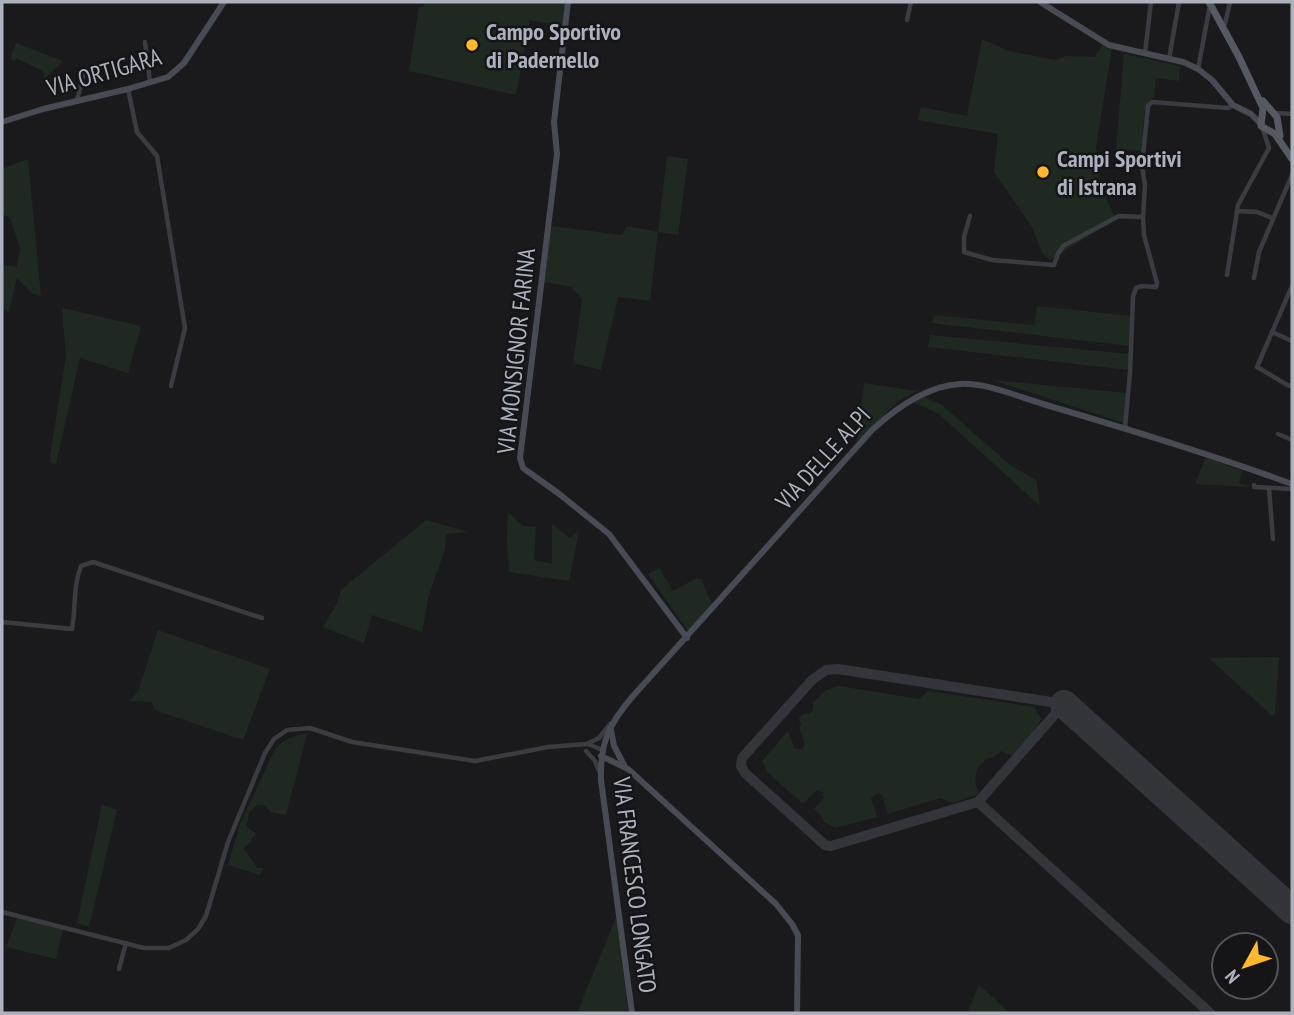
<svg xmlns="http://www.w3.org/2000/svg" width="1294" height="1015" font-family="'PT Sans Narrow',sans-serif">
  <style>
    .green { fill: #1f2921 }
    .lines { fill: none; stroke-linecap: round; stroke-linejoin: round }
    .taxiway { stroke: #34353a; stroke-width: 10 }
    .runway { stroke: #34353a; stroke-width: 28 }
    .street { stroke: #3b3c42; stroke-width: 4.5 }
    .secondary { stroke: #484b53; stroke-width: 6 }
    .primary { stroke: #565962; stroke-width: 7 }
    .poi-dot { fill: #ffb630; stroke: #151518; stroke-width: 2.5 }
    .labels { text-anchor: middle; dominant-baseline: central; stroke-width: 5; stroke-linejoin: round; paint-order: stroke }
    .poi-label { font-size: 24px; font-weight: bold; fill: #acb1bd; stroke: #151518; text-anchor: start }
    .street-label { font-size: 24px; fill: #acb1bd; stroke: #151518 }
  </style>
  <rect width="100%" height="100%" fill="#1a1a1d"/>
  <g class="green">
    <polygon points="425,2 567,2 564,27 530,20 516,95 409,71 419,7 423,7"/>
    <polygon points="982,39 1009,51 1056,60 1066,56 1095,57 1103,43 1112,47 1096,147 1101,188 1116,219 1050,260 1042,253 1032,227 994,172 998,134 918,120 921,107 967,116"/>
    <polygon points="16,43 63,61 44,79 44,73 41,70 16,58 14,61 10,59"/>
    <path d="M1124,54l56,12 -1,15 -23,-3 -2,19c-14,10 -10,38 -12,54l-26,-2z"/>
    <polygon points="667,156 688,159 678,235 658,232 650,301 618,297 601,370 573,363 582,299 572,287 544,282 551,226 622,235 627,226 658,232"/>
    <polygon points="28,159 41,297 32,293 17,278 9,312 2,308 2,265 17,267 20,248 10,218 2,214 2,169"/>
    <polygon points="1037,306 1131,316 1130,346 932,323 934,315 1034,325"/>
    <polygon points="62,308 141,326 128,373 80,358 56,464 51,463 50,456 66,356"/>
    <polygon points="930,335 1130,354 1129,370 928,347"/>
    <polygon points="992,380 1127,393 1124,423"/>
    <polygon points="864,383 917,391 898,401 857,443"/>
    <polygon points="922,396 942,405 1010,465 1036,480 1040,506 939,414 915,403 914,401"/>
    <polygon points="1206,457 1242,471 1239,483 1251,487 1195,484"/>
    <polygon points="508,512 523,526 536,527 534,560 552,564 552,524 570,538 579,531 569,581 509,572 507,541"/>
    <polygon points="426,520 468,532 446,534 445,549 429,595 422,632 372,615 364,643 323,627 337,603 341,590"/>
    <polygon points="659,568 673,591 695,579 701,579 712,604 688,631 648,574"/>
    <polygon points="158,630 270,669 243,740 155,710 152,702 129,701 138,692"/>
    <polygon points="1279,657 1275,714 1271,715 1209,658"/>
    <path d="M839,686l80,13 9,-8 106,16 7,11 -3,9 -26,29 -11,-5c-6,7 -8,5 -15,9 -12,6 -13,22 -7,32l-3,3 -24,8 -12,-5 -52,16 -6,-19 -4,-2 -7,5 6,19 -42,11 -11,-6 -1,-4 -9,-9 10,-11 -2,-3 2,-2 -7,-3 -14,14 -36,-32 -5,-11 26,-30 7,18h8v-2l2,-2 -6,-18 2,-2 -2,-7 6,-5 4,1 4,-4v-7l13,-13z"/>
    <path d="M307,734l-21,81 -15,-3 -6,-6 -8,-1 -7,6 -4,15 10,8 -12,15 13,19h6l-3,7 -32,-10 12,-41 35,-75c10,-10 18,-14 32,-15z"/>
    <polygon points="102,805 117,810 89,927 77,923"/>
    <polygon points="617,915 628,1013 577,1013"/>
    <polygon points="17,918 63,929 56,959 6,947"/>
    <polygon points="979,985 1010,1013 967,1013"/>
  </g>
  <g class="lines">
    <g class="taxiway">
      <polyline points="1064,704 978,802 1210,1013"/>
      <polyline points="978,802 831,846 825,845 745,773 741,766 742,758 812,680 826,670 838,669 1064,704"/>
    </g>
    <polyline class="runway" points="1064,704 1292,910"/>
    <g class="street">
      <polyline points="907,20 911,2"/>
      <polyline points="1223,26 1225,24 1230,2"/>
      <polyline points="145,42 150,82"/>
      <polyline points="1145,53 1151,2"/>
      <polyline points="1169,59 1179,2"/>
      <polyline points="1198,69 1210,5"/>
      <polyline points="128,89 137,132 157,156 185,328 171,386"/>
      <polyline points="77,100 84,73"/>
      <polyline points="1276,113 1292,114"/>
      <polyline points="1237,211 1257,212 1272,218"/>
      <polyline points="970,216 964,237 964,252 992,260 1054,265 1058,254 1063,246 1119,216 1143,217"/>
      <polyline points="1227,275 1238,205 1269,148 1263,129"/>
      <polyline points="1254,278 1259,252 1292,175"/>
      <polyline points="1292,286 1257,367 1289,386 1292,384"/>
      <polyline points="1272,332 1292,341"/>
      <polyline points="1125,428 1130,372 1133,297 1136,288 1142,286 1156,287 1157,283 1144,235 1143,217 1145,185 1142,166 1148,106 1152,102 1228,108 1233,105"/>
      <polyline points="1278,434 1292,440"/>
      <polyline points="1254,485 1254,487 1292,489"/>
      <polyline points="1269,488 1273,539"/>
      <path d="M2,622l70,7c4,-22 1,-43 9,-63l12,-4 169,56"/>
      <polyline points="588,744 602,750"/>
      <polyline points="586,751 595,761 599,771"/>
      <polyline points="2,912 144,948 169,948 186,940 198,929 206,916 228,842 265,753 274,739 287,730 310,728 352,742 475,761 548,747 587,744 599,738 610,724"/>
      <polyline points="119,969 126,943"/>
    </g>
    <g class="secondary">
      <polyline points="568,2 554,122 557,154 522,442 520,458 523,468 558,493 609,534 687,638"/>
      <polyline points="1040,2 1109,45 1183,62 1198,69 1212,80 1233,105 1251,114 1261,124"/>
      <polyline points="2,122 43,109 128,89 168,77 184,63 224,2"/>
      <polyline points="611,730 614,746 624,765"/>
      <polyline points="601,756 628,769 776,904 792,924 798,935 797,1013"/>
      <path d="M632,1013l-31,-233c-1,-38 8,-56 32,-84l239,-266c24,-22 54,-44 88,-46 25,-2 59,13 83,20 84,25 167,50 249,80"/>
    </g>
    <g class="primary">
      <polyline points="1209,2 1239,57 1263,108 1261,126 1275,134 1292,159"/>
      <polyline points="1263,101 1277,117 1280,136"/>
    </g>
  </g>
  <g class="poi-dot">
    <circle cx="472" cy="45" r="7"/>
    <circle cx="1043" cy="172" r="7"/>
  </g>
  <g class="labels">
    <g class="poi-label">
      <text x="486" y="31">Campo Sportivo<tspan x="486" dy="28">di Padernello</tspan></text>
      <text x="1057" y="158">Campi Sportivi<tspan x="1057" dy="28">di Istrana</tspan></text>
    </g>
    <g class="street-label">
      <text transform="translate(104 72) rotate(-16)">VIA ORTIGARA</text>
      <text transform="translate(516 351) rotate(-84)">VIA MONSIGNOR FARINA</text>
      <text transform="translate(823 458) rotate(-48)">VIA DELLE ALPI</text>
      <text transform="translate(635 885) rotate(83)">VIA FRANCESCO LONGATO</text>
    </g>
  </g>
  <rect width="1294" height="1015" fill="none" stroke="#acb1bd" stroke-width="7"/>
  <g transform="translate(1245 966) rotate(230)"><circle r="33" fill="#151518" stroke="#51535a" stroke-width="2"/>
  <path d="M0-5L12 26L0 18L-12 26Z" fill="#ffb630"/>
  <text y="-10" font-size="19" font-weight="bold" text-anchor="middle" fill="#acb1bd">N</text>
  </g>
</svg>
